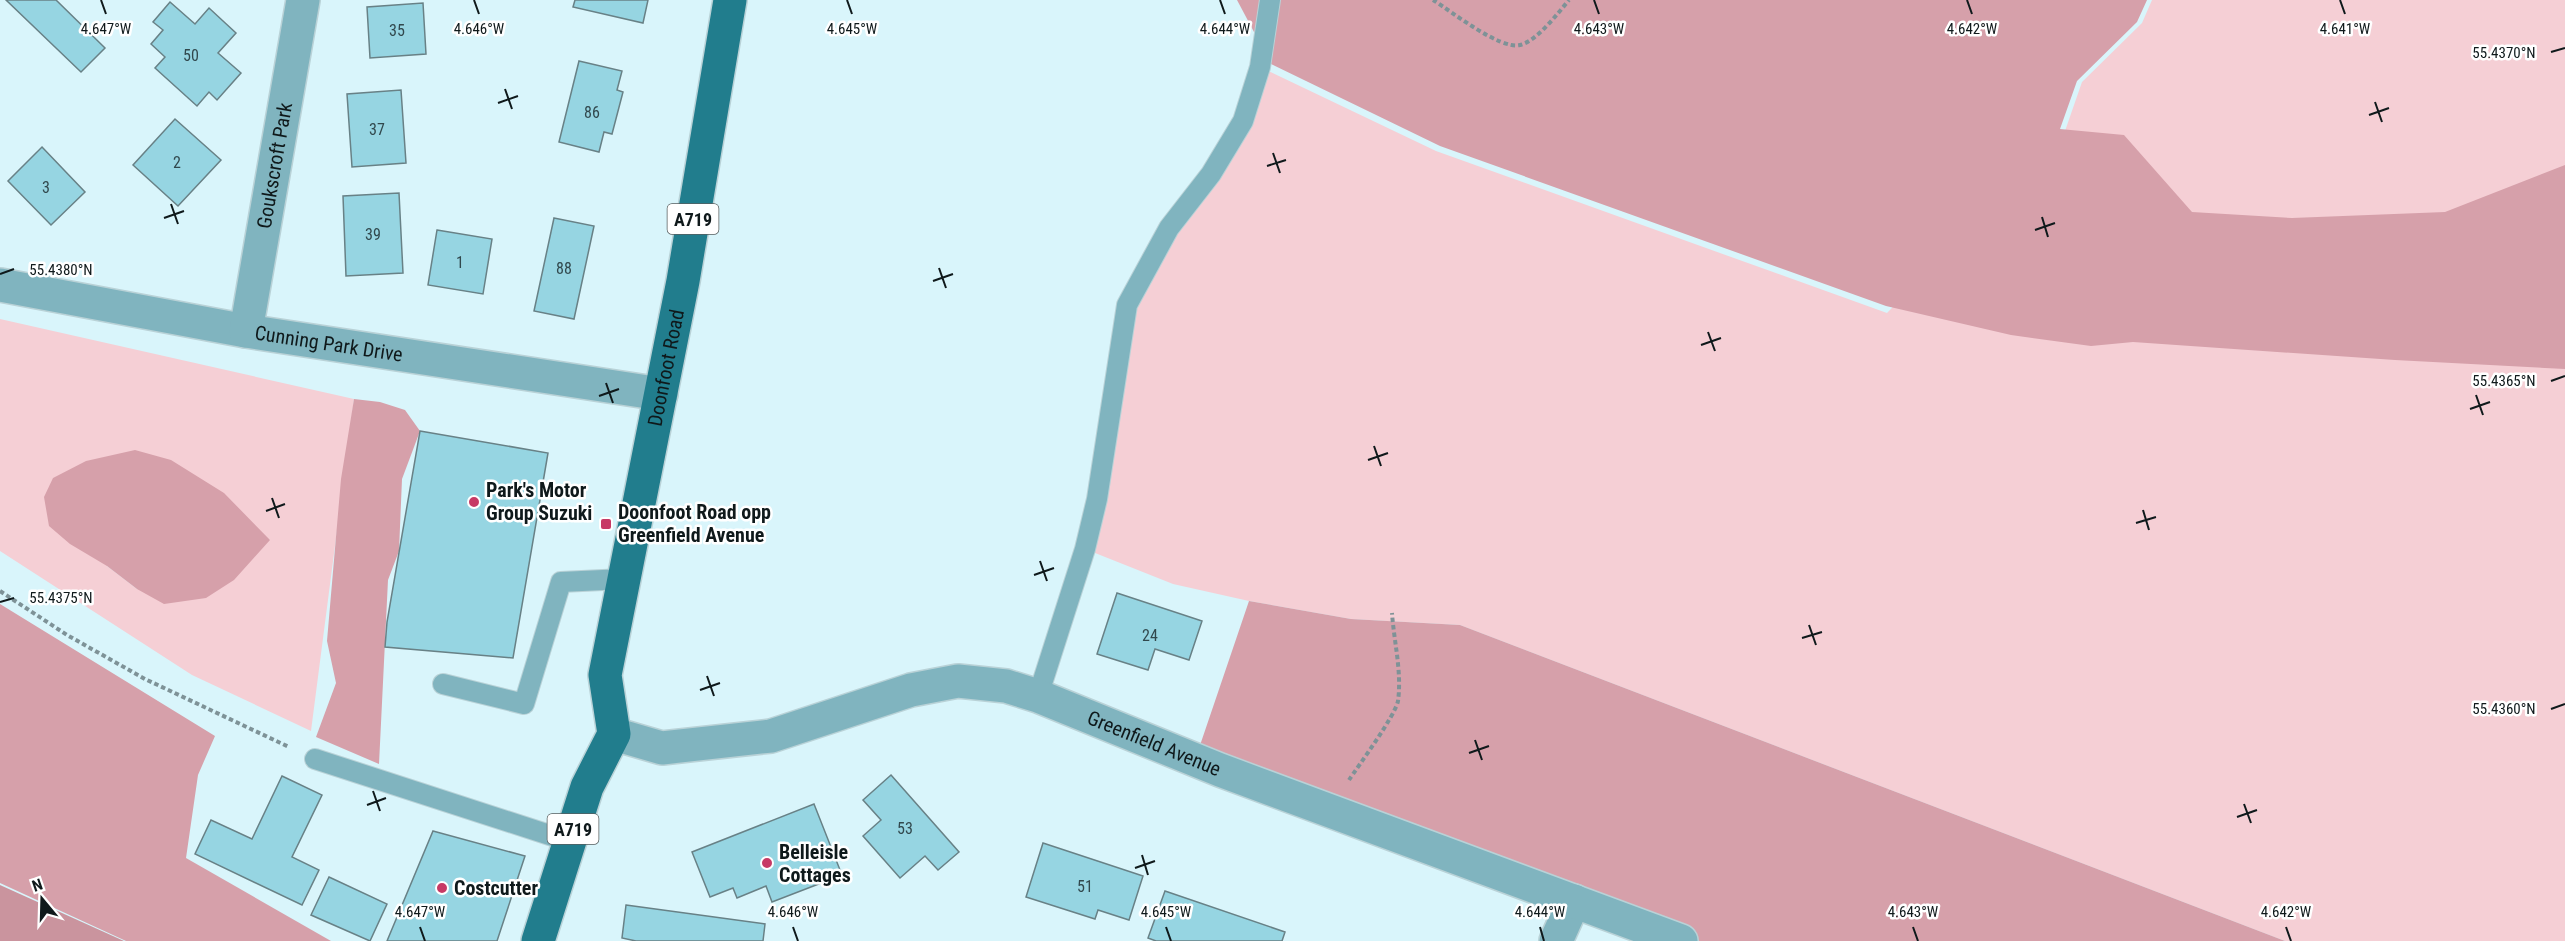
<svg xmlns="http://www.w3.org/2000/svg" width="2565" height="941" font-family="'Roboto Condensed',sans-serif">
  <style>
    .green { fill: #f5cfd5; fill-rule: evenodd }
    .forest { fill: #d6a0aa }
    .water { fill: #ca949e }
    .building { fill: #96d5e2; stroke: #688186; stroke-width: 1.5 }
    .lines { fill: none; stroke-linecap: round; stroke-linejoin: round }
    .service-casing { stroke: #b9d2d7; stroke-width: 22 }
    .minor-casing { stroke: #b9d2d7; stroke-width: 36 }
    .tertiary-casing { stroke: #b9d2d7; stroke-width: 36 }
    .primary-casing { stroke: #b9d2d7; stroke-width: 36 }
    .path { stroke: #7e9297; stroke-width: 4; stroke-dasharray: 4.5 3; stroke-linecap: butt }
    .service { stroke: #80b4bf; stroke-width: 20 }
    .minor { stroke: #80b4bf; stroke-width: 33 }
    .tertiary { stroke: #80b4bf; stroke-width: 33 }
    .primary { stroke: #217d8d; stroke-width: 33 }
    .ticks { fill: none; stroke: #0f191b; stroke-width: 2 }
    .poi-dot { fill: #c73965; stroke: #fff; stroke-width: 2 }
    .labels { text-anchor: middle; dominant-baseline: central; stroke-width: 5; stroke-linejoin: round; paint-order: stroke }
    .number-label { font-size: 16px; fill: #31484d }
    .shield { fill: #fff; stroke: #575e5f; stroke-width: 1.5 }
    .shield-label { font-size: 18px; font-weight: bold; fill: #0f191b }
    .street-label { font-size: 20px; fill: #0f191b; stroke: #fff }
    .poi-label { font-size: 20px; font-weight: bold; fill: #0f191b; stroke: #fff; text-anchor: start }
    .ticks-label { font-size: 15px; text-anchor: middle; fill: #0f191b; stroke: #fff; stroke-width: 5; stroke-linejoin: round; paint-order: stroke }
  </style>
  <rect width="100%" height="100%" fill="#d9f5fb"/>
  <g class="green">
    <polygon points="2152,0 2565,0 2565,941 2285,941 1460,625 1351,619 1249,601 1173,584 1085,549 1127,305 1211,174 1260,67 1436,151 1887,313 2065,131 2082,82 2142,23"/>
    <path d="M0,319l354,80 -43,332 -119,-56 -192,-124zM270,539l-133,50 -30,-23z"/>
  </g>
  <g class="forest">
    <polygon points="1237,0 2147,0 2137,22 2077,81 2060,129 2124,135 2192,212 2292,218 2445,212 2565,165 2565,369 2395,360 2133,342 2091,346 2011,335 1886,306 1440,146 1271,64"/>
    <polygon points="354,399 380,402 405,410 420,431 402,479 399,551 388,580 379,764 316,737 336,683 327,641 341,479"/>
    <polygon points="135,450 171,460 224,493 270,540 234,580 206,598 164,604 137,589 107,566 70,544 49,526 44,497 53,478 86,461"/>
    <polygon points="1249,601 1351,619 1460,625 2285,941 1682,941 1195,760"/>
    <polygon points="0,604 215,736 198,775 186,858 331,941 126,941 0,883"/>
  </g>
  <polygon class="water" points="0,885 124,941 0,941"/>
  <g class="building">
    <polygon points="6,0 56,0 105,48 81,72"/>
    <polygon points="575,0 648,0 643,23 573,7"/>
    <polygon points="170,2 195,24 209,8 236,33 218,53 241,73 217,100 209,92 197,106 155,68 165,57 151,44 163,30 153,22"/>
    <polygon points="423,3 426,54 370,58 367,7"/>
    <polygon points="579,61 622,71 617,90 623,92 612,134 604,132 599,152 559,142"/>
    <polygon points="401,90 406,163 352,167 347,94"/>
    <polygon points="175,119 221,160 178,206 133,165"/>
    <polygon points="42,147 85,192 51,225 8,181"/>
    <polygon points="399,193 403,273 346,276 343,196"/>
    <polygon points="554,218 594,226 574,319 534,311"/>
    <polygon points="437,230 492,239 483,294 428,285"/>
    <polygon points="420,431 548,453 513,658 385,647 387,622"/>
    <polygon points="1117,593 1202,621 1189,660 1155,649 1148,670 1097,654"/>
    <polygon points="891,775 959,852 938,870 925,856 900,878 863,836 881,820 863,800"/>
    <polygon points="282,776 322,795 292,857 319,870 302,905 195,854 211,820 252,839"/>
    <polygon points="814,804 842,875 772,902 766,886 737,898 733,888 710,897 692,852"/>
    <polygon points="433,831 525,856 497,941 387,941"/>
    <polygon points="1043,843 1143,876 1129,920 1098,910 1095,919 1026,897"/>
    <polygon points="329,877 387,904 370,941 311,915"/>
    <polygon points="1165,891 1285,932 1282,941 1156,941 1148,938"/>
    <polygon points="626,905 765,924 763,941 636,941 622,938"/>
  </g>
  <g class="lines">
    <g class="service-casing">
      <g id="service">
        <polyline points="443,684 524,704 561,582 624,579"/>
        <polyline points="1038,696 1085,549 1097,499 1127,305 1169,228 1211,174 1243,121 1260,67 1270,0"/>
        <polyline points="315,759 568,841"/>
      </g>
    </g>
    <g class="minor-casing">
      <g id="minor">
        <path id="s1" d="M0,285l246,46 415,63"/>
        <path id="s2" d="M246,331l57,-331"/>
        <polyline points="1556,941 1574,901"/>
      </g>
    </g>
    <g class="tertiary-casing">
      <g id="tertiary">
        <path id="s3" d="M614,734l48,14 109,-12 140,-46 47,-9 48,5 32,10 182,74 461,171"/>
      </g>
    </g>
    <g class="primary-casing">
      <g id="primary">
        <path id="s4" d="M538,941l49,-154 27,-53 -9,-59 78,-394 47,-281"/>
      </g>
    </g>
    <g class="path">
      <path d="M1433,0c18,11 67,50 87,45 17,-4 38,-32 49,-45"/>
      <polyline points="0,591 67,635 145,679 289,747"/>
      <path d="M1349,780c10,-15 46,-64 49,-79 4,-29 -4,-59 -6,-88"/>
    </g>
    <use href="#service" class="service"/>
    <use href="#minor" class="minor"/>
    <use href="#tertiary" class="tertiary"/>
    <use href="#primary" class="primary"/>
  </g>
  <path class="ticks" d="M101,0l5,14M474,0l5,14M847,0l5,14M1220,0l5,14M1594,0l5,14M1967,0l5,14M2340,0l5,14M2551,52l14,-4M505,89l7,20M2375,102l7,20M498,103l20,-7M2369,115l20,-7M1273,153l7,20M1267,166l19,-6M171,204l7,20M2042,217l6,20M164,218l20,-7M2035,230l20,-7M939,268l7,20M0,274l14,-5M933,281l20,-7M1708,332l7,19M1701,345l20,-7M2551,381l14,-5M606,383l7,20M2476,395l7,20M599,396l20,-7M2470,409l20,-7M1374,446l7,20M1368,460l20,-7M272,498l7,20M2143,510l6,20M266,511l19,-7M2136,523l20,-6M1040,561l7,20M1034,575l20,-7M0,602l14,-4M1809,625l7,20M1802,638l20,-6M707,676l7,20M700,690l20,-7M2551,709l14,-5M1475,740l7,20M1469,753l20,-7M373,791l7,20M2244,804l7,19M367,805l19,-7M2237,817l20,-7M1142,855l6,20M1135,868l20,-7M420,927l5,14M793,927l5,14M1166,927l5,14M1540,927l4,14M1913,927l5,14M2286,927l5,14"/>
  <g class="poi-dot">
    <circle cx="474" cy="502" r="6"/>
    <rect x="600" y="518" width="12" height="12" rx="3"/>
    <circle cx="767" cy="863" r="6"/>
    <circle cx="442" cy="888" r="6"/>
  </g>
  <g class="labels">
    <g class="number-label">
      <text x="397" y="30">35</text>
      <text x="191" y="55">50</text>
      <text x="592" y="112">86</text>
      <text x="377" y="129">37</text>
      <text x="177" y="162">2</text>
      <text x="46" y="187">3</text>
      <text x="373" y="234">39</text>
      <text x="460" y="262">1</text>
      <text x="564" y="268">88</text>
      <text x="1150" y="635">24</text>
      <text x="905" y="828">53</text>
      <text x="1085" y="886">51</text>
    </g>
    <g class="shield">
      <rect x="667.5" y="204" width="51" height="30" rx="4.5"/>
      <rect x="547.5" y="814" width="51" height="30" rx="4.5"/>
    </g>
    <g class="shield-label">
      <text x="693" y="219">A719</text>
      <text x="573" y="829">A719</text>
    </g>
    <g class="street-label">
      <text stroke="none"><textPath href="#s2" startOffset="168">Goukscroft Park</textPath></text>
      <text stroke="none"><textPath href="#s1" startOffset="334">Cunning Park Drive</textPath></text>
      <text stroke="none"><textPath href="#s4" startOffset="594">Doonfoot Road</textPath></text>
      <text stroke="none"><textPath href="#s3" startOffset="562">Greenfield Avenue</textPath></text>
    </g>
    <g class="poi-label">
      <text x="486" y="490">Park's Motor<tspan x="486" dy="23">Group Suzuki</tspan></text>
      <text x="618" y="512">Doonfoot Road opp<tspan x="618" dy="23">Greenfield Avenue</tspan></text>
      <text x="779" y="852">Belleisle<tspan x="779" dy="23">Cottages</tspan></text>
      <text x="454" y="888">Costcutter</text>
    </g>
  </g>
  <g class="ticks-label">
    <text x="106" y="34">4.647°W</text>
    <text x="479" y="34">4.646°W</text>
    <text x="852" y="34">4.645°W</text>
    <text x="1225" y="34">4.644°W</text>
    <text x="1599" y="34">4.643°W</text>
    <text x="1972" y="34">4.642°W</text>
    <text x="2345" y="34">4.641°W</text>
    <text x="2504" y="58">55.4370°N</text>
    <text x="61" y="275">55.4380°N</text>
    <text x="2504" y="386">55.4365°N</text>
    <text x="61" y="603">55.4375°N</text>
    <text x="2504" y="714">55.4360°N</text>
    <text x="420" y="917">4.647°W</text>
    <text x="793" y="917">4.646°W</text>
    <text x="1166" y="917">4.645°W</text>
    <text x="1540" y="917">4.644°W</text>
    <text x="1913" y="917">4.643°W</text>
    <text x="2286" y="917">4.642°W</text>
  </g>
  <g transform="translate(42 899) rotate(341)" stroke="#ffffff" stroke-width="4.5" paint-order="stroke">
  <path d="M0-4.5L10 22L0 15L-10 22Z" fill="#0f191b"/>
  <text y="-9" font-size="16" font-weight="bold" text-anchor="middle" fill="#0f191b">N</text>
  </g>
</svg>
